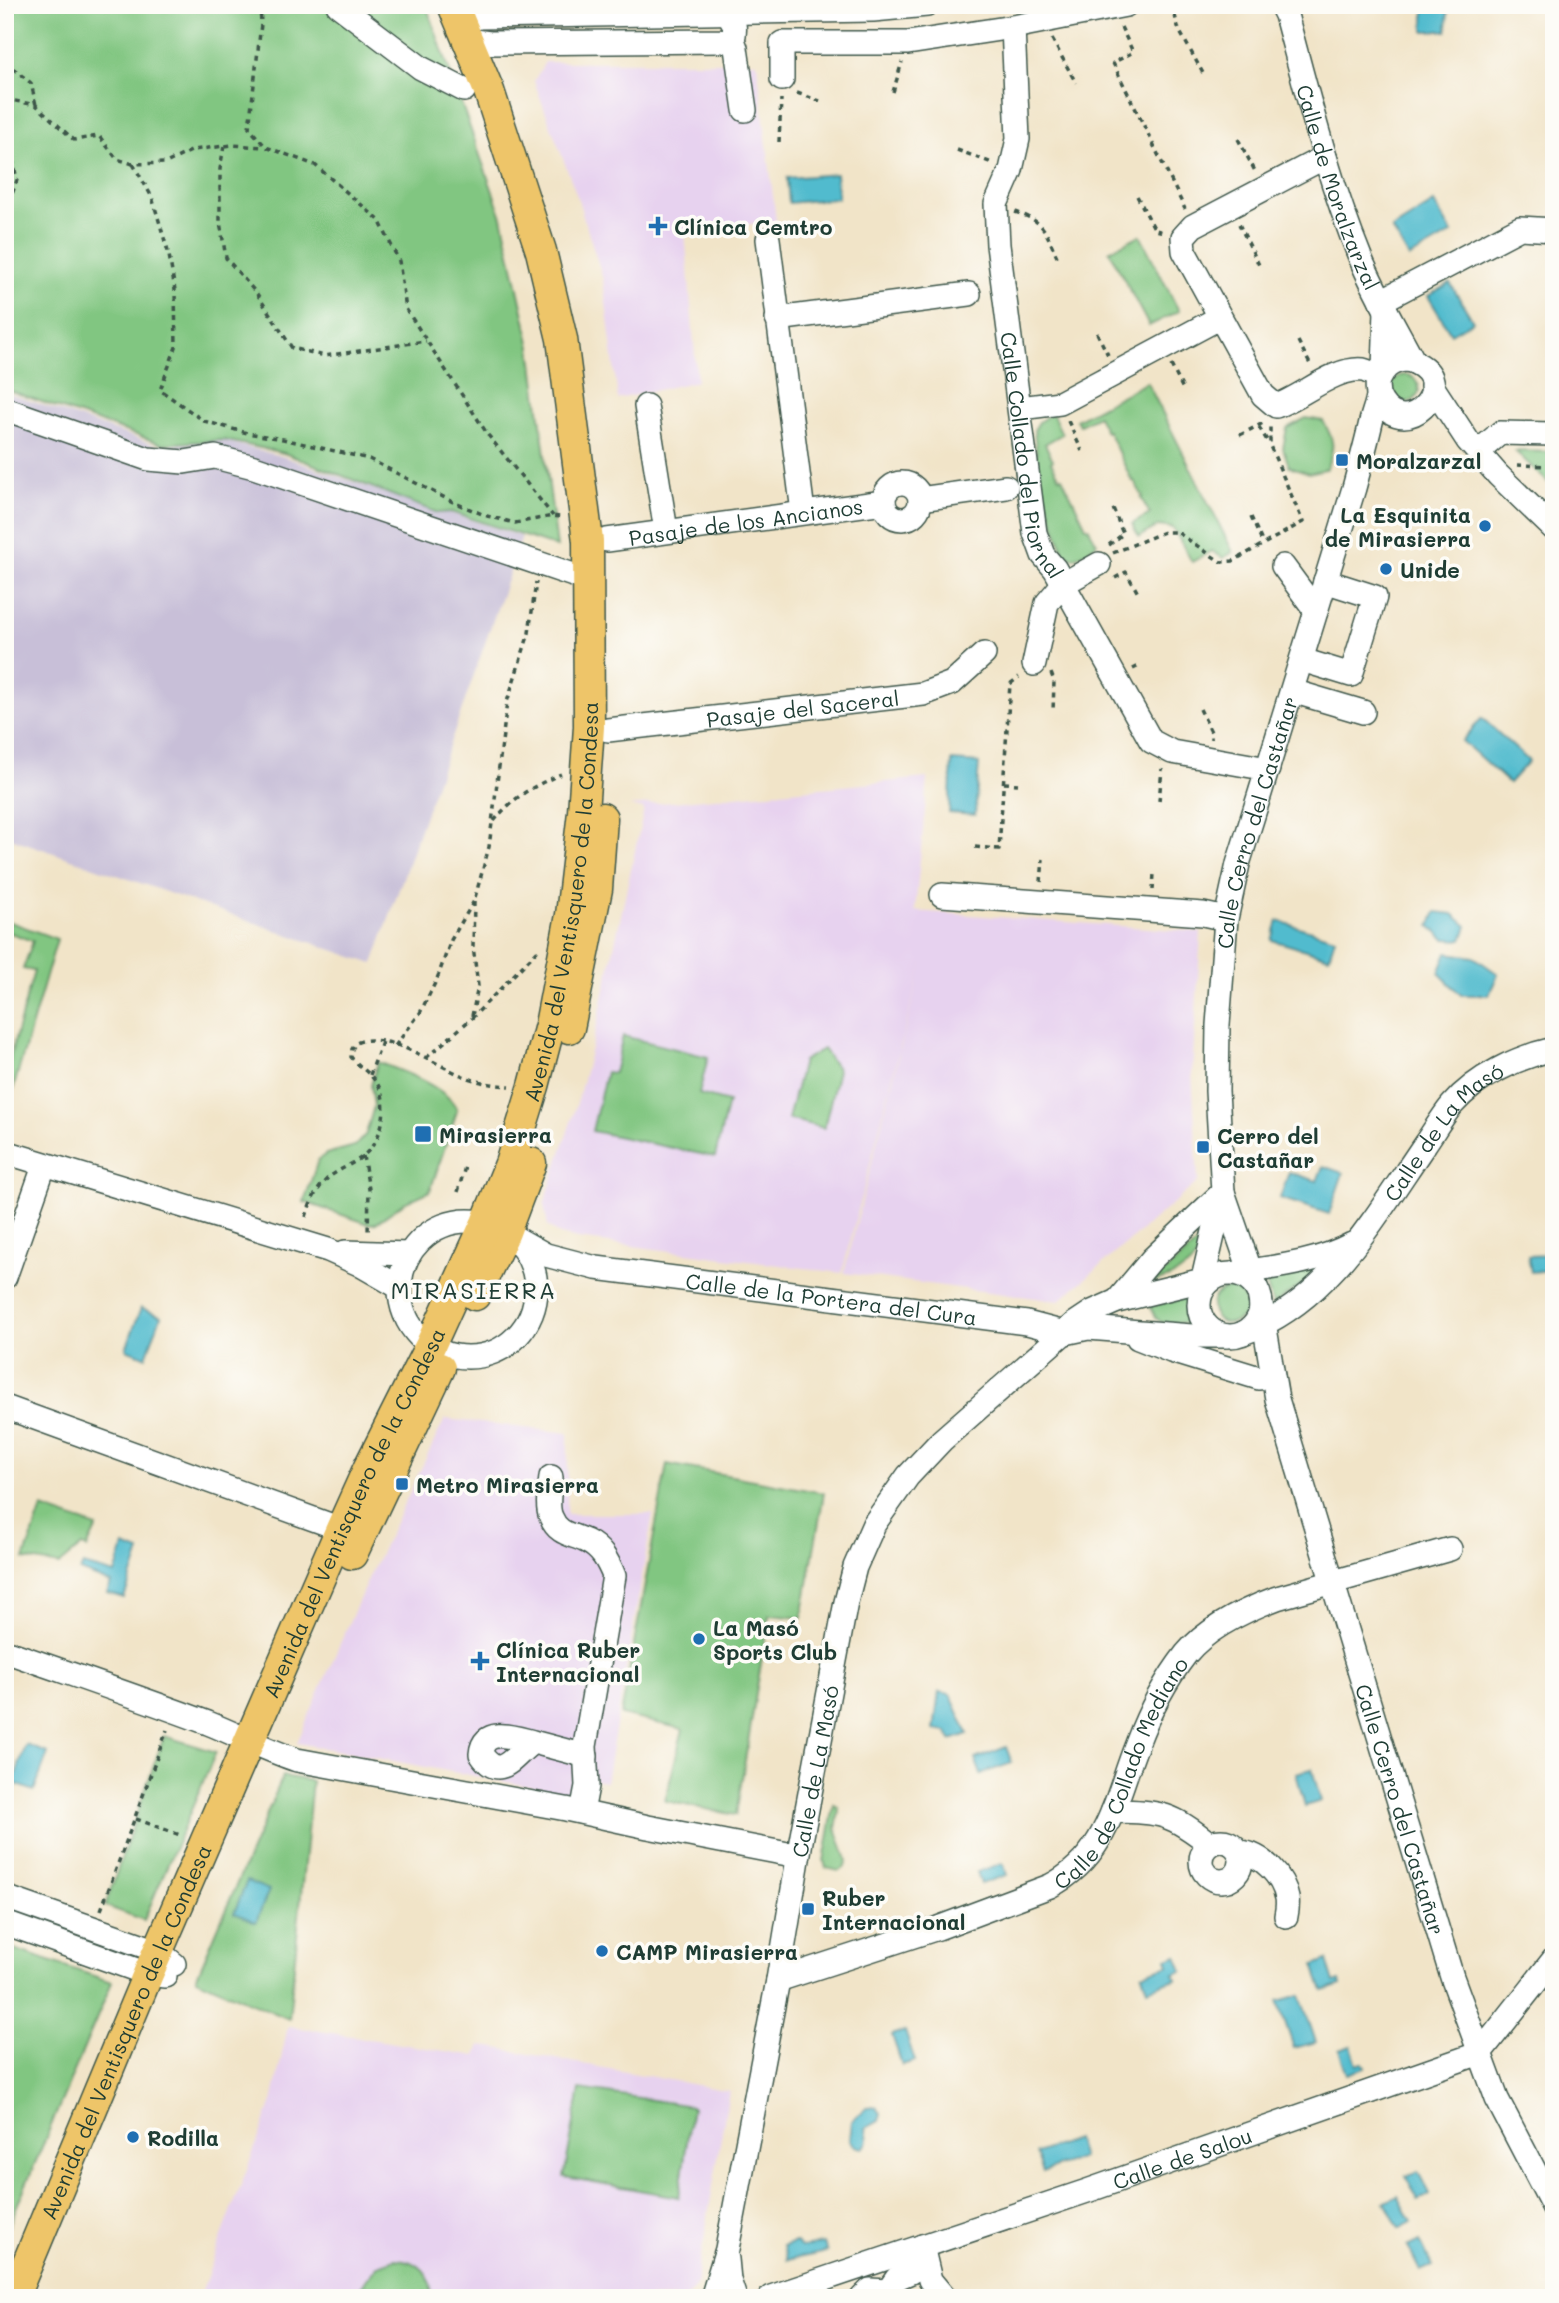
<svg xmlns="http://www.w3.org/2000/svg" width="1559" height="2303" font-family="Mali,sans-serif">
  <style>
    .built { fill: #e7d2ef }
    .industrial { fill: #c8bfd8 }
    .green { fill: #81c681; stroke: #50825a; stroke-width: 2 }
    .water { fill: #51bbce; stroke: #387c81; stroke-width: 2 }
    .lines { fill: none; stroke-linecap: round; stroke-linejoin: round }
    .minor-casing { stroke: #3e564a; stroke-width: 26 }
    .major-casing { stroke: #3e564a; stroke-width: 33 }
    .path { stroke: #3e564a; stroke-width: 3.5; stroke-dasharray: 5 5; stroke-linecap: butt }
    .minor { stroke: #fff; stroke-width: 23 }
    .major { stroke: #eec569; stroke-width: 30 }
    .poi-dot { fill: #1f6fb2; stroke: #fdfcf7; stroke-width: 2.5 }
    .labels { text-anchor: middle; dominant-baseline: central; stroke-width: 7; stroke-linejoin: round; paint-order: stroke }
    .street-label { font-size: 21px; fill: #1f3d34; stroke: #fdfcf7 }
    .poi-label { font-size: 21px; font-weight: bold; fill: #1f3d34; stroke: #fdfcf7; text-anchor: start }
    .quarter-label { font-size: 24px; letter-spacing: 2px; fill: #1f3d34; stroke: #fdfcf7 }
  </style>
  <rect width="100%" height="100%" fill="#fdfcf7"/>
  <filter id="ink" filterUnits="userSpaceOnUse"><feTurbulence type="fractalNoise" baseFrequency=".0143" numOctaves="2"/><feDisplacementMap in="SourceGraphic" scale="14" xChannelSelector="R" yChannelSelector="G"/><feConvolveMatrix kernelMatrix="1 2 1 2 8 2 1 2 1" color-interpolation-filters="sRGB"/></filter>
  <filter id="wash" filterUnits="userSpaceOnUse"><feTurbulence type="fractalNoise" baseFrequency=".00686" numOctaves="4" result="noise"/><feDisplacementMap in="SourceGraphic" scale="28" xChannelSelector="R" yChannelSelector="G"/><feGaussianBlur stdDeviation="1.57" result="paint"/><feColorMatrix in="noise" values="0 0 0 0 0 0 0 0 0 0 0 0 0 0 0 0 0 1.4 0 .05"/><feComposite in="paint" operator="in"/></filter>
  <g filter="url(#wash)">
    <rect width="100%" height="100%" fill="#f1e4c8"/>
    <g class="built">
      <polygon points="545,62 757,62 776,221 685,232 697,381 618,399 603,279 576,193 534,81"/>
      <polygon points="928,778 915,911 1201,932 1192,1072 1198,1182 1059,1301 844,1273 923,959 842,1273 578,1239 560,1235 548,1226 544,1205 577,1103 599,1017 644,809 630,806"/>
      <polygon points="445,1419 568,1433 567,1514 653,1514 606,1782 575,1777 570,1794 297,1743 368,1579"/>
      <polygon points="288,2026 476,2056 480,2045 729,2091 696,2286 686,2298 199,2298 272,2102"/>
    </g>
    <polygon class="industrial" points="5,392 159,446 224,441 285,457 439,513 450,513 522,537 373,964 5,836"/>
    <g class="green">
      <polygon points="5,5 426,5 502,217 531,347 557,547 451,512 438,513 284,453 224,440 162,444 5,389"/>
      <polygon points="1140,235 1179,311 1149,326 1109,251"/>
      <circle cx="1405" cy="389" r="14"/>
      <polygon points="1147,382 1233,552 1223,558 1212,551 1192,562 1173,528 1158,526 1139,537 1132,524 1150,514 1141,498 1143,497 1134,481 1132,481 1108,431 1106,432 1098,416 1080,425 1076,420"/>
      <polygon points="1052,413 1062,434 1045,444 1053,460 1051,462 1060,478 1062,477 1086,527 1088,527 1097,543 1087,552 1074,558 1064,554 1039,476 1034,430 1039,422"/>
      <path d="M1306,418l17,3c12,20 12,26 3,48l-17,4 -20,-7 -6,-18 4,-20z"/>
      <polygon points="1515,451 1554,452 1554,488"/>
      <polygon points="5,920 57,939 7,1110 5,1109 5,1075 34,971 23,969 33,941 5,931"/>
      <polygon points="623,1036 708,1057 699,1094 728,1102 715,1157 592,1131 606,1072 614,1073"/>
      <polygon points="823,1049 838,1070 824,1128 788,1119 803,1061"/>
      <path d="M378,1062c21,8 73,26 79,49l-27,80 -26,12 -28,20 -7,1 -65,-22 14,-42 8,-6 29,-8 11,-12 8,-28 -3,-21z"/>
      <path d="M1206,1219c-2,9 -2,20 -4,28 -8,23 -34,32 -55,37l7,-19 6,11 39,-34 -6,-12z"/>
      <polygon points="1313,1268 1316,1274 1273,1305 1265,1280"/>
      <circle cx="1229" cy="1306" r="17"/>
      <polygon points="1187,1298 1185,1310 1190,1323 1161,1322 1155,1317 1150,1306"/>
      <polygon points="667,1464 824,1493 802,1618 769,1615 736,1815 665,1801 683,1729 621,1715"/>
      <polygon points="42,1508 97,1527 87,1548 82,1546 59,1565 24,1559"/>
      <polygon points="164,1736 216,1752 144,1920 105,1906"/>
      <polygon points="283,1776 312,1781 289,2019 196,1979"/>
      <polygon points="834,1805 838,1807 839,1812 836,1828 847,1860 844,1868 839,1871 826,1868 824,1861"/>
      <polygon points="8,1947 112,1982 5,2234 5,1955"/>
      <polygon points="580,2089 692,2106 679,2197 564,2177"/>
      <path d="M395,2259c24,1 38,14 36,39h-79l26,-33z"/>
    </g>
    <g class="water">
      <polygon points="1424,5 1448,5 1447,31 1424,31"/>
      <polygon points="836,174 838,198 789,203 787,178"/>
      <polygon points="1434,203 1452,233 1409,258 1392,229"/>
      <polygon points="1450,283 1473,321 1451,334 1428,296"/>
      <polygon points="1482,718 1529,761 1509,783 1462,741"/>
      <polygon points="952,761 979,763 975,815 949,813"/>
      <polygon points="1436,912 1453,914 1467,926 1462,940 1445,939 1430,926"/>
      <polygon points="1278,921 1335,938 1329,957 1272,940"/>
      <polygon points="1447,953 1474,957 1498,974 1489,995 1461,995 1439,973"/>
      <polygon points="1323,1166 1343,1173 1329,1214 1280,1198 1289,1172 1317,1181"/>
      <polygon points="1553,1255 1554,1270 1531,1272 1528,1256"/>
      <polygon points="141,1308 161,1316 146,1357 126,1349"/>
      <polygon points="124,1546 140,1552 124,1598 107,1593 111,1583 80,1571 83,1565 115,1574"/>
      <polygon points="939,1692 950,1694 968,1734 951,1740 947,1732 934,1730"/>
      <polygon points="26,1745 48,1753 34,1791 13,1783"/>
      <polygon points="1006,1747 1012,1763 981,1774 975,1759"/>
      <polygon points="1312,1769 1321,1801 1305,1806 1296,1773"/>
      <polygon points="1003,1863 1007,1875 981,1884 977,1872"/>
      <polygon points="247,1881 269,1890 256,1922 234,1913"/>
      <polygon points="1177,1955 1183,1971 1174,1974 1176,1979 1147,1989 1142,1974 1169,1965 1167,1959"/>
      <polygon points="1327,1960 1334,1983 1340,1981 1341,1985 1323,1991 1314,1965"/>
      <polygon points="1300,1995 1316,2042 1294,2048 1278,2001"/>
      <polygon points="905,2031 915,2061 902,2065 892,2035"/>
      <polygon points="1351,2046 1357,2064 1363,2063 1365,2068 1347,2074 1339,2050"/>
      <path d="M876,2107l5,6 -2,8 -13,7c0,9 6,13 -4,20l-7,-2 -5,-6 2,-19 14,-13z"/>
      <polygon points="1076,2139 1082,2158 1043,2172 1036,2153"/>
      <polygon points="1418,2171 1429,2194 1418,2200 1406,2176"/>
      <polygon points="1398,2196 1412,2222 1399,2229 1385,2202"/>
      <polygon points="1420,2241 1432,2266 1420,2271 1408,2247"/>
      <polygon points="796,2242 800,2247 824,2244 827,2252 787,2260 783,2246"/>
    </g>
  </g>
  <g filter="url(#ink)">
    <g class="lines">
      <g class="minor-casing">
        <g id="minor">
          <polyline points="338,5 421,68 464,90"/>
          <path id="s1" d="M1281,5l5,10c22,81 42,164 74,242 15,36 36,71 54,105"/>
          <polyline points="461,25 469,20 480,17 873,10 927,5"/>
          <path id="s2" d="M1013,27l5,112 -7,31 -15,34 2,41 37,288 8,22 12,14 96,172 21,11 96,17"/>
          <path d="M467,40l23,3 234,-2 9,-1c3,-12 2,-18 -6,-27"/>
          <polyline points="733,40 736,48 745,110"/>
          <polyline points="782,79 782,43 908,43 1013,27 1126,5"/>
          <path d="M1325,157l-132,69 -10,11 1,14 79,144 13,11c27,-9 58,-39 87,-36 5,1 11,5 16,7"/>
          <polyline points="768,239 803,512"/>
          <polyline points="1381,301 1520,228 1554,230"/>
          <polyline points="777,319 969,294"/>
          <polyline points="1384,369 1386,310"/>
          <polyline points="1432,386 1468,441 1498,475 1554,529"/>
          <polyline points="646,406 666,531"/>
          <polyline points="1020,408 1060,403 1219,318"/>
          <polyline points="5,409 148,459 184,462 215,457 254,467 588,580"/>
          <polyline points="1478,452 1500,433 1554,434"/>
          <circle cx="902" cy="501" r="18"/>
          <polyline points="920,499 1006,487"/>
          <path id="s3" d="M607,540l277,-38"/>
          <polyline points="1283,566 1316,611"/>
          <polyline points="1302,660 1351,675 1375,597 1325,581"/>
          <polyline points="1034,664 1047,603 1063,584 1099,564"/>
          <polyline points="1292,691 1363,712"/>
          <path id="s4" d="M608,730l315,-36 29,-11 32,-29"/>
          <polyline points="942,895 1203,914 1226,919"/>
          <polyline points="5,1152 328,1250 359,1264 399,1287"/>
          <circle cx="468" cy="1289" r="68"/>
          <path id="s5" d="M505,1232l41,23 50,13 431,55 38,10"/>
          <polyline points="345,1252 408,1254"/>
          <path d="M1236,1273c39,-6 81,-10 116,-29"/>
          <circle cx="1230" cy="1305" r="31"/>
          <polyline points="5,1277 44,1166"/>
          <path id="s6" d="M1257,1290l-34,-98 -6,-101 1,-66 8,-106 12,-55c39,-125 77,-250 116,-376 6,-22 12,-44 17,-66 2,-9 6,-18 7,-26 0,-6 -2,-10 0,-16 2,-5 5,-9 9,-13 8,-6 19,-9 29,-4 46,23 -15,85 -38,32"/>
          <polyline points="1200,1292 1223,1192"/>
          <path id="s7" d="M1260,1299l17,100 175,578 45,122 57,109"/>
          <polyline points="1117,1301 1152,1259 1223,1192"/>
          <polyline points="1065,1333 1088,1328 1192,1336 1225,1336"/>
          <path id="s8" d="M1243,1333c85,-30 133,-118 182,-189 9,-13 17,-27 27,-39 25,-29 66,-48 102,-56"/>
          <polyline points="1138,1338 1171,1351 1259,1378"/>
          <polyline points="5,1407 341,1529 349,1533 352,1540"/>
          <path d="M551,1477c-1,12 -5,29 0,40 7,18 21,17 35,24 15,7 22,20 28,35l-29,170 2,40 -5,26"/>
          <path d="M5,1651c68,24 136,47 203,72 30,12 58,27 89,37l269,49 82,18 150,29"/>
          <path d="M533,1742c-19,12 -32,42 -52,12 2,-28 33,-17 52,-12l53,14"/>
          <path d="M1113,1811c49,1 58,2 97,33"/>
          <circle cx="1221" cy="1861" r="20"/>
          <path d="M1240,1852c22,2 43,24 47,46 1,6 0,13 -1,18"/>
          <polyline points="5,1897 158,1951 174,1964"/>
          <polyline points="5,1923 148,1974 165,1976"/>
          <path id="s9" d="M778,1980l160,-52 112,-42c58,-30 65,-87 87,-142 12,-32 28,-63 49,-90 22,-27 59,-44 91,-56l173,-49"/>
          <polyline points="727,2259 729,2280 735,2298"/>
          <path id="s10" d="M771,2297l316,-106 393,-138 74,-94"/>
          <path id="s11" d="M712,2298l15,-49 51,-269 23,-139 45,-239 9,-35 19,-43 34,-48 34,-36 132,-116 18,-12 25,-11 98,-24"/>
          <polyline points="862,2298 870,2290 888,2291 897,2278 911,2272 922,2246 930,2280 945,2298"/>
        </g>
      </g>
      <g class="major-casing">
        <g id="major">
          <polyline points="569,1028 597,889 602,818"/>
          <polyline points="475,1295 505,1232 531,1163"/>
          <polyline points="352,1554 440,1368"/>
          <path id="s12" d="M13,2298l135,-324 193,-445 28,-62 61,-121 56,-123 24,-59 24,-78 16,-61 21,-110 12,-103 6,-85 -1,-186 -26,-202 -21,-88 -52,-160 -36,-86"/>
        </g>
      </g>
      <g class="path">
        <polyline points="260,5 261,24 249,128 266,147 315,165 379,220 399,261 406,309 488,435 553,516"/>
        <polyline points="1172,5 1179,30 1204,75"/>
        <polyline points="1121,27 1133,52 1113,63 1185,209"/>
        <polyline points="1052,39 1076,83"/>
        <polyline points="5,62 31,83 36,105"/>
        <polyline points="893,92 902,62"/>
        <polyline points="797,93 820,101"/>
        <polyline points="5,99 36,105 74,140 99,136 117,159 133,164 166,163 193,150 233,145 263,147"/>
        <polyline points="5,120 17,180 10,200 5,205"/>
        <polyline points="1238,139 1255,171"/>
        <polyline points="779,142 781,99"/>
        <polyline points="224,146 220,169 220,222 226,258 257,294 292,348 325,356 426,341"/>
        <polyline points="957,150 992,163"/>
        <polyline points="133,164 152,197 169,255 175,290 176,347 160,390 204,421 247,433 283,439 369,459 455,503 487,516 515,523 553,516 560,517"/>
        <polyline points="1137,196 1155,230 1164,232"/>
        <path d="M1015,212c31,10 30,19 43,47"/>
        <polyline points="1239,224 1260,267"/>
        <polyline points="1097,333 1108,355"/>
        <polyline points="1298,341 1311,366"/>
        <polyline points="1171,365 1183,389"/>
        <polyline points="1068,421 1082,451"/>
        <polyline points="1259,427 1269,444"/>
        <polyline points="1240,435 1265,422"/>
        <polyline points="1517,465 1554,466"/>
        <polyline points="1251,517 1263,544"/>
        <polyline points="1109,545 1123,534 1113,508"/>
        <polyline points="1113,553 1164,532 1177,532 1221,562 1233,561 1303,522 1270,446 1270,424"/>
        <polyline points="1115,578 1126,572 1138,593"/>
        <polyline points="1133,669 1141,665"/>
        <polyline points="1051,673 1054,681 1053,712"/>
        <polyline points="1200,709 1211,732 1211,739"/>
        <polyline points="1004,783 1018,784"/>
        <polyline points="1159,801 1162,769"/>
        <path d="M494,821c20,-25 38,-34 67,-47"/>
        <polyline points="975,847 999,849 1010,684 1019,677"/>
        <polyline points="1041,882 1043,859"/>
        <polyline points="1153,890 1154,873"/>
        <polyline points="472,1016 478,986 473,946 474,902"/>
        <polyline points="395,1046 420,1013 437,979 451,940 474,901 489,847 507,702 529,633 536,582"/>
        <polyline points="426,1058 472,1018 540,948"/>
        <polyline points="370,1075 382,1042"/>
        <polyline points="363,1156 369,1189 368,1234"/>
        <polyline points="458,1192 466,1163"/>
        <path d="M306,1217c4,-14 10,-27 21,-38 11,-10 26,-14 37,-24 17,-14 25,-45 16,-66 -6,-14 -20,-21 -29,-32l1,-8 4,-6c30,-13 78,21 105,32 15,7 32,10 49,11"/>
        <polyline points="136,1819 183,1836"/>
        <polyline points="101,1910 167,1730"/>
      </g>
      <use href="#minor" class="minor"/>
      <use href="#major" class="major"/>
    </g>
  </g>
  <g class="poi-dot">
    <path d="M654.5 215.5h7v7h7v7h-7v7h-7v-7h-7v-7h7z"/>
    <rect x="1335" y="453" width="14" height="14" rx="3.5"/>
    <circle cx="1485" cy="526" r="7"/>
    <circle cx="1386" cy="569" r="7"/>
    <rect x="414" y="1125" width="18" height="18" rx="3.5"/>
    <rect x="1196" y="1140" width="14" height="14" rx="3.5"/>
    <rect x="395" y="1477" width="14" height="14" rx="3.5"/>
    <circle cx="699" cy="1639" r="7"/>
    <path d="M476.5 1650.5h7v7h7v7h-7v7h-7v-7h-7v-7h7z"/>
    <rect x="801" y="1902" width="14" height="14" rx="3.5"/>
    <circle cx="602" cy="1951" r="7"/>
    <circle cx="133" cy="2137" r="7"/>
  </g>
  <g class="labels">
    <g class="street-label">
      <text stroke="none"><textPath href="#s1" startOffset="191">Calle de Moralzarzal</textPath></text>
      <text stroke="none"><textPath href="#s2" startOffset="436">Calle Collado del Piornal</textPath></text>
      <text stroke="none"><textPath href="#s3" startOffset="140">Pasaje de los Ancianos</textPath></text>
      <text stroke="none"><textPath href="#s4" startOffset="196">Pasaje del Saceral</textPath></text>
      <text stroke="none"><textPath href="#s6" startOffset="478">Calle Cerro del Castañar</textPath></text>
      <text stroke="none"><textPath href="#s12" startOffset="1507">Avenida del Ventisquero de la Condesa</textPath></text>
      <text stroke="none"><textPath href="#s8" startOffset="289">Calle de La Masó</textPath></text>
      <text stroke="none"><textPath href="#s5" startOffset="336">Calle de la Portera del Cura</textPath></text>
      <text stroke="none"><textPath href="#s12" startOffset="856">Avenida del Ventisquero de la Condesa</textPath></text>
      <text stroke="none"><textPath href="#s9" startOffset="425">Calle de Collado Mediano</textPath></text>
      <text stroke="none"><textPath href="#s11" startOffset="537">Calle de La Masó</textPath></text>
      <text stroke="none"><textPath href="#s7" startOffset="530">Calle Cerro del Castañar</textPath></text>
      <text stroke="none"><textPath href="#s12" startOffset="289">Avenida del Ventisquero de la Condesa</textPath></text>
      <text stroke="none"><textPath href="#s10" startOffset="434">Calle de Salou</textPath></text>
    </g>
    <g class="poi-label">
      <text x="674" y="226">Clínica Cemtro</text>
      <text x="1356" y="460">Moralzarzal</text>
      <text x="1471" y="514" text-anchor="end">La Esquinita<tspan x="1471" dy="24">de Mirasierra</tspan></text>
      <text x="1400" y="569">Unide</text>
      <text x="439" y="1134">Mirasierra</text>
      <text x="1217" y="1135">Cerro del<tspan x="1217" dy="24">Castañar</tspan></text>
      <text x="416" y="1484">Metro Mirasierra</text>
      <text x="713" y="1627">La Masó<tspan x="713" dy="24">Sports Club</tspan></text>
      <text x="496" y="1649">Clínica Ruber<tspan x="496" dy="24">Internacional</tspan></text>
      <text x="822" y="1897">Ruber<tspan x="822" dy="24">Internacional</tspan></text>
      <text x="616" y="1951">CAMP Mirasierra</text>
      <text x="147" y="2137">Rodilla</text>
    </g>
    <g class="quarter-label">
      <text x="474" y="1289">MIRASIERRA</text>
    </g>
  </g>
  <rect width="1559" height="2303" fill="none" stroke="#fdfcf7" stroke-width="28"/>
</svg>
